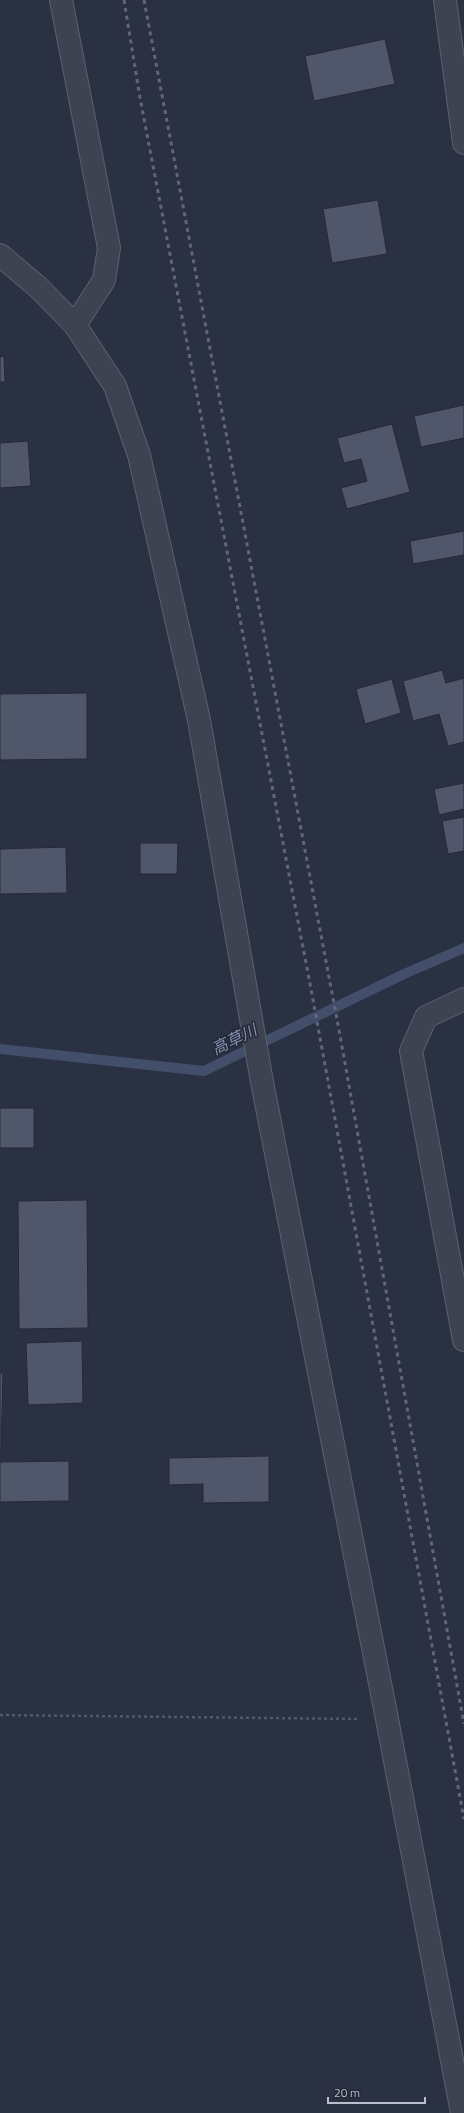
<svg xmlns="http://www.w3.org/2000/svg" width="464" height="2113" font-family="'Titillium Web','Noto Sans JP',sans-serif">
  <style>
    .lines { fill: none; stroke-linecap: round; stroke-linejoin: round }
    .stream { stroke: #434e6b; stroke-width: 10 }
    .building { fill: #50576b; stroke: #252a39 }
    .street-casing { stroke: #5c616f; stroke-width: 24 }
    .path { stroke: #4c5c62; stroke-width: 2.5; stroke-dasharray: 3 3; stroke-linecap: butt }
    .street { stroke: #3e4352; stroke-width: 22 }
    .rail { stroke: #616779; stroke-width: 3; stroke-dasharray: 4 4; stroke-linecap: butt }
    .labels { text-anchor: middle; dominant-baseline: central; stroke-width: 3; stroke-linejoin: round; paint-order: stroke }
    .water-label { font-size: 16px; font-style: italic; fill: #8691b0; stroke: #232838 }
  </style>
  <rect width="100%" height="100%" fill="#2a3142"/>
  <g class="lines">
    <polyline class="stream" points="0,1049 204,1071 404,974 464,948"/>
  </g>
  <g class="building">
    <polygon points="385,39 395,84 314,101 305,56"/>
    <polygon points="378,200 387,254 332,263 323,209"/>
    <polygon points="4,356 5,382 0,382 0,357"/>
    <polygon points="464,405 464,438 421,447 414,416"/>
    <polygon points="392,424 410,492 347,509 341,488 367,481 361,459 344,463 337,438"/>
    <polygon points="28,441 31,486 0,488 0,443"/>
    <polygon points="464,531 464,555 413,564 410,541"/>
    <polygon points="442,670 446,683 464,678 464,742 448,746 439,714 413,721 403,681"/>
    <polygon points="392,679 401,713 365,724 356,689"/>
    <polygon points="87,693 87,759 0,760 0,694"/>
    <polygon points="464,783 464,809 439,815 434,789"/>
    <polygon points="464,817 464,851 448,854 442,821"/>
    <polygon points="140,843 178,843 177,874 140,874"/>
    <polygon points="66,847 67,893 0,894 0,849"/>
    <rect x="0" y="1108" width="34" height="40"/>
    <polygon points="87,1200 88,1328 19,1329 18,1201"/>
    <polygon points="82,1341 83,1403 28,1405 26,1343"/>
    <polygon points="0,1373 3,1373 1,1452 0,1451"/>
    <polygon points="269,1456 269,1502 203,1503 203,1484 169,1485 169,1458"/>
    <polygon points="69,1461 69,1501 0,1502 0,1462"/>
  </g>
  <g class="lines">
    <g class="street-casing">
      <g id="street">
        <polyline points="61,0 109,248 104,280 75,325 115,386 139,455 199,720 262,1082 387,1719 462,2113"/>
        <polyline points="445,0 464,143"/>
        <polyline points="0,255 39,288 75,325"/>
        <polyline points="464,999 426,1017 411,1051 464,1340"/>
      </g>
    </g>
    <polyline class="path" points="0,1715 359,1719"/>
    <use href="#street" class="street"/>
    <g class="rail">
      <polyline points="124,0 140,98 311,989 464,1819"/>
      <polyline points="144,0 339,1030 464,1724"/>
    </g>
  </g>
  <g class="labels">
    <g class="water-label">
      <text transform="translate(234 1039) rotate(-26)">高草川</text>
    </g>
  </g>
  <path d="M328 2097v6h97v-6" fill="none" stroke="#bbbfcc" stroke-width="2"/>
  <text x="334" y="2097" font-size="12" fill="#bbbfcc" stroke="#232838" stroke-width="3" paint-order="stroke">20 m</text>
</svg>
